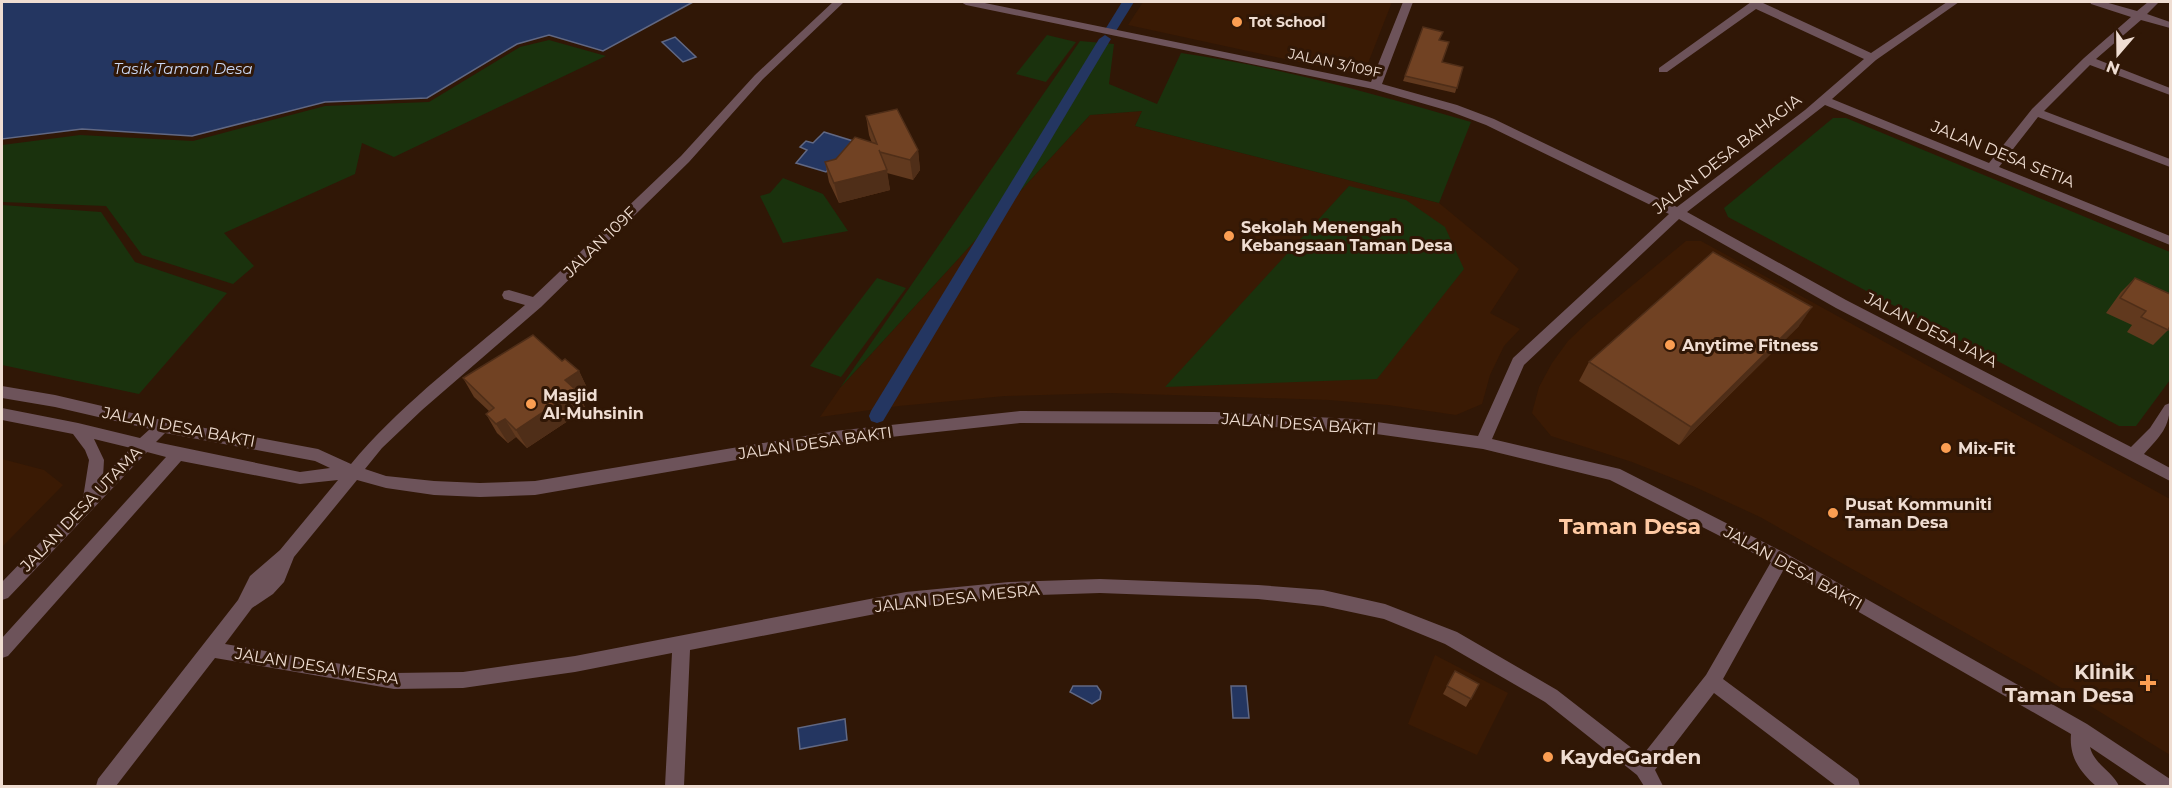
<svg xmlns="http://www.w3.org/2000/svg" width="2172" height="788" font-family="Montserrat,sans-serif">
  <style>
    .built { fill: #3a1a04 }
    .green { fill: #1a320d }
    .water { fill: #243661; stroke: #616883; stroke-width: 1.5 }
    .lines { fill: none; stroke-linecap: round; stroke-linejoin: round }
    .canal { fill: #243661; fill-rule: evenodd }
    .minor { fill: #6d535a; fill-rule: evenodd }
    .wall { fill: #61391e }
    .shaded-wall { fill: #4f2e18 }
    .building { fill: #714223; stroke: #4f2e18; stroke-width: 1.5 }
    .poi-dot { fill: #fb9e52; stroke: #301706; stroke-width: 2 }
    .labels { text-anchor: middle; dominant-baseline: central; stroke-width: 6; stroke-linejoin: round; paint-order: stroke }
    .far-poi-label { font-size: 14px; font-weight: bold; fill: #efddd2; stroke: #301706; text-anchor: start }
    .far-street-label { font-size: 14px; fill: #efddd2; stroke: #301706 }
    .far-water-label { font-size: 15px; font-style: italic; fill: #cad8f5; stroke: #301706 }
    .street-label { font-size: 16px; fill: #efddd2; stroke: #301706 }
    .poi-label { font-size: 16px; font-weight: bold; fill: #efddd2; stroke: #301706; text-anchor: start }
    .near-poi-label { font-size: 20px; font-weight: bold; fill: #efddd2; stroke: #301706; text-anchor: end }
    .district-label { font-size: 22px; font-weight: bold; fill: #fec9a2; stroke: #301706 }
  </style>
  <rect width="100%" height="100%" fill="#301706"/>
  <g class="built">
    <polygon points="1143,2 1392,2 1363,76 1128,25"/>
    <polygon points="1142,111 1135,126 1439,203 1519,269 1490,313 1520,329 1504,346 1490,375 1482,404 1456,415 1388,405 1329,400 1111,393 1005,396 899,406 820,417 840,388 1090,115"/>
    <polygon points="1686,241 1701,241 2170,499 2170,755 2040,675 1760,517 1695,487 1632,462 1551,436 1532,413 1539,387 1552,363 1568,341 1588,322"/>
    <polygon points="2,459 44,470 63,485 2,547"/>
    <polygon points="1435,655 1508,693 1477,755 1408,724"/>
  </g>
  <g class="green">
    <polygon points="1047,35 1076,42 1046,82 1016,74"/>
    <polygon points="549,40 606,56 394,157 362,143 355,174 224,233 254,266 233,284 142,255 106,206 2,202 2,145 80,135 193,141 325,106 429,102 520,47"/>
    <path d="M1080,41l34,3 -5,40 48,20 24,-51c99,14 194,41 290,69l-32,81 -304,-77 7,-15 -52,4 -250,273z"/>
    <polygon points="1833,118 1846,118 2170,252 2170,380 2136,426 2119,426 1728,217 1724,208"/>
    <polygon points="783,178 823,194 848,231 783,243 760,196 770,193"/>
    <polygon points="1349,186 1406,200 1445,227 1464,269 1377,379 1165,387"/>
    <polygon points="2,205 101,212 135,262 227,293 139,394 2,365"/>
    <polygon points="877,278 906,288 841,377 810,366"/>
  </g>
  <g class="water">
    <polygon points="2,2 693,2 603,51 549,35 517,44 427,98 325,102 192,136 82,129 2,139"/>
    <polygon points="675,37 696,57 683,62 662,42"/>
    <polygon points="824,132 853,141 826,172 796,163 807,150 800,147 806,141 813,143"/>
    <polygon points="1073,686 1097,686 1101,692 1100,699 1092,704 1070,692"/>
    <polygon points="1231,686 1246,686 1249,718 1233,718"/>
    <polygon points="845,719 847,740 800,749 798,728"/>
  </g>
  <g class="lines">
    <g class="canal">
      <polygon points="1122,2 1134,2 1116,31 1108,31 1106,28"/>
      <polygon points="1105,35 1111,39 883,421 877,423 871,421 869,416 871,411 1099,39"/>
    </g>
    <path class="minor" d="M833,2h11l-81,77 -74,83 -148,145 -119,103 -40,38 -17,21 21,7 48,5 46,2 55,-2 300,-50 185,-20 195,1 140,7 123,17 35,-78 156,-144 -183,-89 -37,-14 -76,-22 -407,-84 -5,-3h19l391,80 32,-80h10l-31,82 75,21 37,14 183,88 128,-97 59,-51 -108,-50 -89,63h-8v-4l92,-66h12v1l108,50 76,-51h12l-83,58 -44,39 157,64 43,-54 52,-51 47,-41 -40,-13 -1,-2h15l32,9 11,-9h11l-12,12 23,8v6l-29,-8 -45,39 74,29v7l-80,-30 -46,46 126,48v8l-132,-50 -39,50 171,69v9l-345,-140 -138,107 159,88 285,147 19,-19 15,-23 5,-2c0,25 -10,33 -26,51l26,14v13l-334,-173 -157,-89 -155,146 -32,74 128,30 167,85 300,170 83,55v7h-22l-58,-39c4,17 22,24 29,39h-23c-16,-14 -27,-29 -25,-52l-287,-165 -61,110 135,100 2,7h-24l-122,-93 -59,77 8,16h-19l-7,-11 -92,-73 -100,-58 -61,-25 -61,-13 -65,-7 -158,-6 -91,3 -103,12 -216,42 -6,136h-19l7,-133 -97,19 -112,16 -69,1 -179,-31 -99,128h-20l2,-7 140,-179 12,-24 30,-26 58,-70 -38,4 -119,-23 -173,195 -6,2v-20l164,-181 -19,-5 -139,146 -6,2v-18l81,-84 6,-38 -4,-10 -12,-16 -71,-14v-12l76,15 62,15 10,-9 -95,-22 -53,-9v-12l53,9 107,25 156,29 33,15c50,-60 115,-108 174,-159l-21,-6 -2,-4 2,-4 5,-1 24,7 148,-141 74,-81zM1020,423l195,1 140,7 128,18 127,31 161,82 -65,113 -64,81 -85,-66 -100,-58 -72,-28 -62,-14 -65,-5 -158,-6 -91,3 -103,10 -331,64 -112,16 -69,1 -169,-29 27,-36 21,-14 11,-12 10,-25 63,-77 29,8 48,7 46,2 55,-2 300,-52zM165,433l150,28 15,7 -30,4 -144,-30zM94,439l37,9 -28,29 1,-17z"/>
  </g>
  <g class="wall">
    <polygon points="1440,40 1442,63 1463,67 1455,93 1403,81 1405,76"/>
    <polygon points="866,116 918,150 920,170 913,180 887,173 890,190 839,203 829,182 825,162 836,159 872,143 869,135"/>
    <polygon points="2135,278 2168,330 2153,345 2127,332 2132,325 2106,313 2121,292"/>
    <polygon points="1799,326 1679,445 1579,381 1589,362"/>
    <polygon points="562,361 579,371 588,390 579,396 586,409 527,448 516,437 508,443 497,433 486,414 489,411 474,397 463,378"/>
    <polygon points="1455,671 1479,684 1466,707 1443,694"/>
  </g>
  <g class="shaded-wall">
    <polygon points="918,150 920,170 913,180 910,160"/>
    <polygon points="887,170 890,190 839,203 834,183"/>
    <polygon points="1812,307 1799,326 1679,445 1691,427"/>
    <polygon points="579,371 588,390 579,396 586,409 527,448 516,430 565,380"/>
    <polygon points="505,419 516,437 508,443 496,424"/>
  </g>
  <g class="building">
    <polygon points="1423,27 1443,32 1439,40 1449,42 1442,62 1463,67 1457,88 1405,76"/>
    <polygon points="897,109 918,150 910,160 880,152 879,150 887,170 834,183 825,162 836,159 855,137 877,144 866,116"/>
    <polygon points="1713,252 1812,307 1691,427 1589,362"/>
    <polygon points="2135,278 2170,294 2170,326 2168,330 2141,317 2146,311 2120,298"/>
    <polygon points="533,335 562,361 565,359 579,371 565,380 576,390 516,430 505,419 496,424 486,414 494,408 463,378"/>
    <polygon points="1455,671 1479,684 1471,699 1447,686"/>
  </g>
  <g class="poi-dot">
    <circle cx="1237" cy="22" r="6"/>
    <circle cx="1229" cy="236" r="6"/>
    <circle cx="1670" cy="345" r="6"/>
    <circle cx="531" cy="404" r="6"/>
    <circle cx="1946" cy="448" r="6"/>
    <circle cx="1833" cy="513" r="6"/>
    <path d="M2145 674h6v6h6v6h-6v6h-6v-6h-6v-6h6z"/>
    <circle cx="1548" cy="757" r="6"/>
  </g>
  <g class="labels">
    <g class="far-poi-label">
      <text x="1249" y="22">Tot School</text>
    </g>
    <g class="far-street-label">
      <text transform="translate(1335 63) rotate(12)">JALAN 3/109F</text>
    </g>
    <g class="far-water-label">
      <text x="183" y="68">Tasik Taman Desa</text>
    </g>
    <g class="street-label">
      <text transform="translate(1727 154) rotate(-38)">JALAN DESA BAHAGIA</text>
      <text transform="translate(2003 154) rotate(22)">JALAN DESA SETIA</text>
      <text transform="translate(600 242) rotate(-44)">JALAN 109F</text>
      <text transform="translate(1931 330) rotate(27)">JALAN DESA JAYA</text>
      <text transform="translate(1299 424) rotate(4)">JALAN DESA BAKTI</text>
      <text transform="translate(179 427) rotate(11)">JALAN DESA BAKTI</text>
      <text transform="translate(815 443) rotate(-8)">JALAN DESA BAKTI</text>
      <text transform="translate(81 509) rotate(-46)">JALAN DESA UTAMA</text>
      <text transform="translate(1793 568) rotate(29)">JALAN DESA BAKTI</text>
      <text transform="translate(957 598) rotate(-6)">JALAN DESA MESRA</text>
      <text transform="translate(317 666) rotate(9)">JALAN DESA MESRA</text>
    </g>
    <g class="poi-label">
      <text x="1241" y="227">Sekolah Menengah<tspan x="1241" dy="18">Kebangsaan Taman Desa</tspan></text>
      <text x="1682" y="345">Anytime Fitness</text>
      <text x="543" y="395">Masjid<tspan x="543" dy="18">Al-Muhsinin</tspan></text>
      <text x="1958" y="448">Mix-Fit</text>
      <text x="1845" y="504">Pusat Kommuniti<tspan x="1845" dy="18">Taman Desa</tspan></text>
    </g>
    <g class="near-poi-label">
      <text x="2134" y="672">Klinik<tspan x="2134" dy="23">Taman Desa</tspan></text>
      <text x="1560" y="757" text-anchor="start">KaydeGarden</text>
    </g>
    <g class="district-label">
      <text x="1630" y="526">Taman Desa</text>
    </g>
  </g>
  <rect width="2172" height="788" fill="none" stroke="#efddd2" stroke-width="6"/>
  <g transform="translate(2118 54) rotate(200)" stroke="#301706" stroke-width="4.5" paint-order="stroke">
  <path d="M0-4.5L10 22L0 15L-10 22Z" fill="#efddd2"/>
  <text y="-9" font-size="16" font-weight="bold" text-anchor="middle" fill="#efddd2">N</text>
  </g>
</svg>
